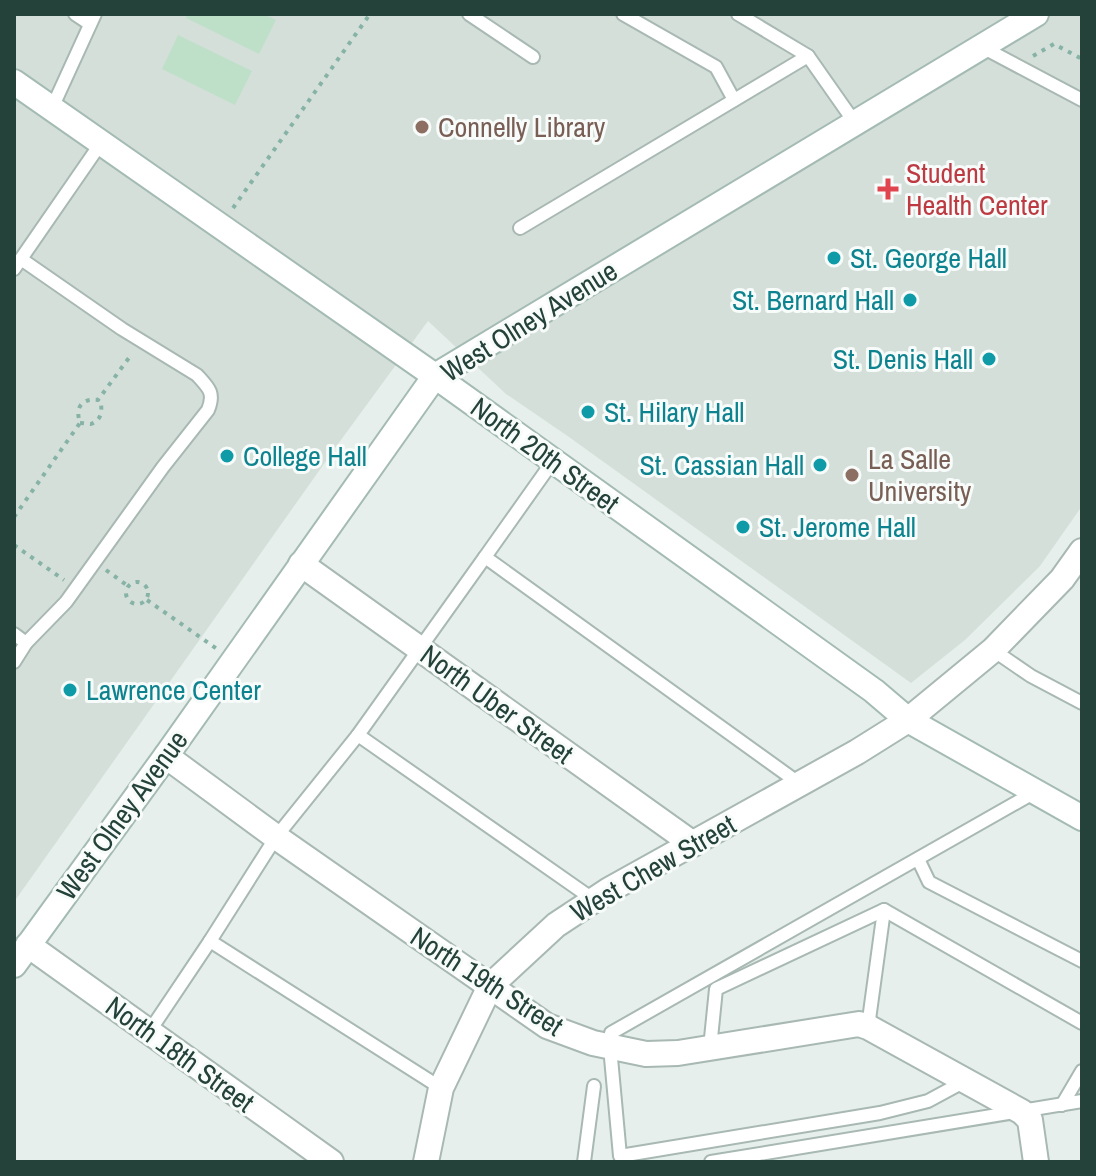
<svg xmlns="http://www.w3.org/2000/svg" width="1096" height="1176" font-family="'Archivo Narrow',sans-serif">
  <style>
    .built { fill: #d4dfda }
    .green { fill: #bfe0c8 }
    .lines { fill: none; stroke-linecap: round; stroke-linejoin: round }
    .lane-casing { stroke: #a8b8b2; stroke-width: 16 }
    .street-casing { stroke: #a8b8b2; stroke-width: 28 }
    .secondary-casing { stroke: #a4bbb3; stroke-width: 28 }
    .path { stroke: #86b3a5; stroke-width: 4; stroke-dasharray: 4 6; stroke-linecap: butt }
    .lane { stroke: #fff; stroke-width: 12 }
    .street { stroke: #fff; stroke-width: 24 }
    .secondary { stroke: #fff; stroke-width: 24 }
    .education-dot { fill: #8d6e63; stroke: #f7fbf9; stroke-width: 3 }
    .health-dot { fill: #e0444e; stroke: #f7fbf9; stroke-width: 3 }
    .culture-dot { fill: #0f9aa8; stroke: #f7fbf9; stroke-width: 3 }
    .labels { text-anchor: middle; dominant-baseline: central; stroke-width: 6; stroke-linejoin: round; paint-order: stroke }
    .education-label { font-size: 28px; fill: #785e54; stroke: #f7fbf9; text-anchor: start }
    .health-label { font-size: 28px; fill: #be3a42; stroke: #f7fbf9; text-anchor: start }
    .culture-label { font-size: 28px; fill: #0d838f; stroke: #f7fbf9; text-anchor: start }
    .street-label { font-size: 28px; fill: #24423a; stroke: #f7fbf9 }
  </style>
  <rect width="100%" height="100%" fill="#e6efeb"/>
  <polygon class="built" points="14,14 1082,14 1082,506 1040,566 965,640 911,683 569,437 506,394 428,321 338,444 14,902"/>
  <g class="green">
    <polygon points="187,14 264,14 276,20 259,54 186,18"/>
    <polygon points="178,35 252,71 235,105 162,69"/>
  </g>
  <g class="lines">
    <g class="lane-casing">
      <g id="lane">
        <polyline points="75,14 90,24"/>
        <polyline points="469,14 533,57"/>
        <polyline points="623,14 716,67 734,100"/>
        <polyline points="738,14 808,56 855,123"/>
        <polyline points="982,47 1082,100"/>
        <polyline points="52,108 95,14"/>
        <polyline points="520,228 808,56"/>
        <polyline points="14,269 101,143"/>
        <polyline points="485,557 553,461"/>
        <path d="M14,634l12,9 40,-41 97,-135 45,-57c7,-17 1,-22 -11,-35l-75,-46 -101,-70"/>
        <polyline points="993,650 1031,676 1082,703"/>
        <polyline points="14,662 26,643"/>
        <polyline points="358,735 276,837 210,941 441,1088"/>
        <polyline points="918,859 929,882 1082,961"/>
        <polyline points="594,900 358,735 485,557 800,784"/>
        <polyline points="868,1027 884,910"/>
        <polyline points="149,1032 210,941"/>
        <polyline points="710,1048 716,989 884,910 1082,1023"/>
        <polyline points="965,1081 928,1101 880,1113 620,1156 610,1047 611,1033 1035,792"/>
        <polyline points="1062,1105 1082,1071"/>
        <polyline points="584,1162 594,1086"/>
        <polyline points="711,1162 1082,1101"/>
      </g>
    </g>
    <g class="street-casing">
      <g id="street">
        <polyline points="301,564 693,844"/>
        <polyline points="166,756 276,837 547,1026 593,1043 646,1054 678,1053 859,1024 868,1027 1022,1112 1030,1120 1036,1162"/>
        <polyline points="28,945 331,1162"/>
        <polyline points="426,1162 441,1088 490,986 556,925 609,890 857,752 908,720 993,650 1062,579 1082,551"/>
      </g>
    </g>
    <g class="secondary-casing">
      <g id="secondary">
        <polyline points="14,82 435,376 874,691 908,720 1082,818"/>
        <polyline points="14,965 166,756 435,376 1036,14"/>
      </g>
    </g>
    <g class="path">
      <polyline points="1033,56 1054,44 1082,59"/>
      <polyline points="233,208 370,14"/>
      <path d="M80,423l11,1c10,-4 11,-11 10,-21l-3,-3"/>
      <path d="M14,517l66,-94c-5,-15 1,-25 18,-23l33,-45"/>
      <polyline points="14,545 64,580"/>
      <polyline points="106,570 128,586"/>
      <circle cx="137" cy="593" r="11"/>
      <polyline points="147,600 217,649"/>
    </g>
    <use href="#lane" class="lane"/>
    <use href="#street" class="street"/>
    <use href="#secondary" class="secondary"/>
  </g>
  <g class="education-dot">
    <circle cx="422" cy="127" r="8"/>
    <circle cx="852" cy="475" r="8"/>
  </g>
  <path class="health-dot" d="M884 177h8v8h8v8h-8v8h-8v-8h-8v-8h8z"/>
  <g class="culture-dot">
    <circle cx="834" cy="258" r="8"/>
    <circle cx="910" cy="300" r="8"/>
    <circle cx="989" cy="359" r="8"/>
    <circle cx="588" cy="412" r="8"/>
    <circle cx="227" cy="456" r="8"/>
    <circle cx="820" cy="465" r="8"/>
    <circle cx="743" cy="527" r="8"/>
    <circle cx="70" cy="690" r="8"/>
  </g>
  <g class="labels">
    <g class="education-label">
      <text x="438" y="127">Connelly Library</text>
      <text x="868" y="459">La Salle<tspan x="868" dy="32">University</tspan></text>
    </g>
    <g class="health-label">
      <text x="906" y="173">Student<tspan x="906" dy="32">Health Center</tspan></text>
    </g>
    <g class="culture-label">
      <text x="850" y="258">St. George Hall</text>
      <text x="894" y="300" text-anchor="end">St. Bernard Hall</text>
      <text x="973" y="359" text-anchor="end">St. Denis Hall</text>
      <text x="604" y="412">St. Hilary Hall</text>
      <text x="243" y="456">College Hall</text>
      <text x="804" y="465" text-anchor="end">St. Cassian Hall</text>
      <text x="759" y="527">St. Jerome Hall</text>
      <text x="86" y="690">Lawrence Center</text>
    </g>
    <g class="street-label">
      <text transform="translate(529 321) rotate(-32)">West Olney Avenue</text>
      <text transform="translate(545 455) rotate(36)">North 20th Street</text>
      <text transform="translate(497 704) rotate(36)">North Uber Street</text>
      <text transform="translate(122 815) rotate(-54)">West Olney Avenue</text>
      <text transform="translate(653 868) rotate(-30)">West Chew Street</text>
      <text transform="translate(487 981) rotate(33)">North 19th Street</text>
      <text transform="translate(180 1054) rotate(36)">North 18th Street</text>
    </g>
  </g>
  <rect width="1096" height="1176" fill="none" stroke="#24423a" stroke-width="32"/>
</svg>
